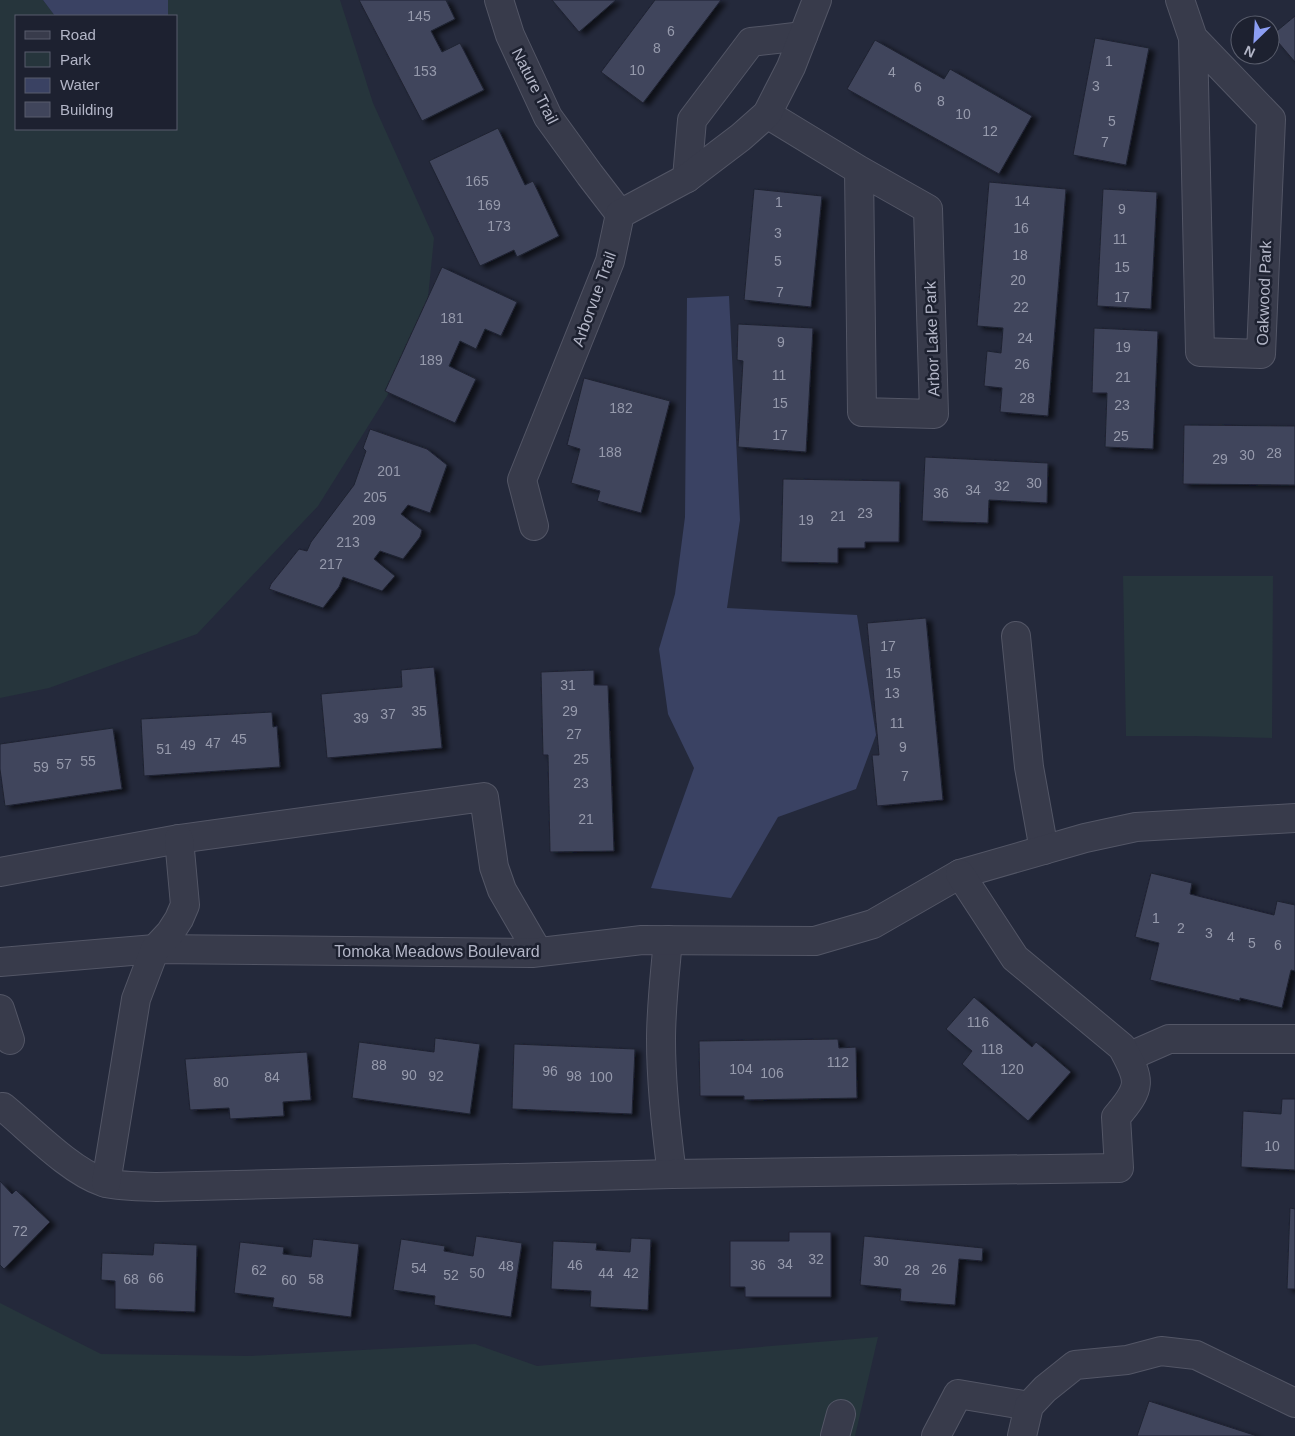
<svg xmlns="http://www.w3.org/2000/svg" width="1295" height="1436" font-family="Arial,sans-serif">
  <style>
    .green { fill: #26353c }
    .water { fill: #3a4263 }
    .building { fill: #40455b; stroke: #1f2332; filter: url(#shadow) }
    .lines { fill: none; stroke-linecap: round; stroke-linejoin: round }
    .minor-casing { stroke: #535666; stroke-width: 30 }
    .minor { stroke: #383b4b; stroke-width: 28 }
    .labels { text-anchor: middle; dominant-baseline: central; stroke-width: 5; stroke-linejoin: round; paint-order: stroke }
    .number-label { font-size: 14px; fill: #969aac }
    .street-label { font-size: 16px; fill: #b3b6c7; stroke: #1d2130 }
  </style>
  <defs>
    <filter id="shadow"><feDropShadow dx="5.5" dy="3" stdDeviation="2.5" flood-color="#0009"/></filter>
  </defs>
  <rect width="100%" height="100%" fill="#24293b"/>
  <g class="green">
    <polygon points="0,0 43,0 55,16 16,16 16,129 176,129 176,16 168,16 168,0 340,0 373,103 434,238 424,337 318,506 197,634 49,688 0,698"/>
    <polygon points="1123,576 1273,576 1272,738 1193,736 1126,736"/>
    <polygon points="0,1303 101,1354 250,1356 475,1344 537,1366 878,1337 855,1436 0,1436"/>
  </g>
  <g class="water">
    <polygon points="43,0 168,0 168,16 55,16"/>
    <polygon points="729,296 740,520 727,608 857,615 876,735 856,789 778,817 731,898 651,888 694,768 668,714 659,649 675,594 685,517 687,298"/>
  </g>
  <g class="building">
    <polygon points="359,0 446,0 455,19 431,31 442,52 460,43 484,90 422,121"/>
    <polygon points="552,0 616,0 579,32"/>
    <polygon points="655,0 721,0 643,103 601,72"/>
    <polygon points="1295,16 1295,62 1272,35"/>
    <polygon points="1095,38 1149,48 1126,165 1073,155"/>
    <polygon points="875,40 944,79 950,69 1032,116 999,174 847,89"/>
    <polygon points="498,128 525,185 533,181 559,236 517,257 514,250 480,266 429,161"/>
    <polygon points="989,182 1066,189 1048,416 1000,412 1002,388 984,386 987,351 1001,353 1003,328 977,326"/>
    <polygon points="754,189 822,196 811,307 744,300"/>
    <polygon points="1103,189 1157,192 1151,309 1097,306"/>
    <polygon points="442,267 517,302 501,336 485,329 476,349 460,341 449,366 476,379 455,423 385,391"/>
    <polygon points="738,324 813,328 806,452 738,447 743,361 737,360"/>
    <polygon points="1094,328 1158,331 1153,449 1105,447 1107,393 1092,393"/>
    <polygon points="584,378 670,401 641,513 597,501 600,491 571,483 580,449 567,445"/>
    <polygon points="1184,425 1295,426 1295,485 1183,484"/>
    <polygon points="370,429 427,449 447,465 430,513 408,505 401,514 422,530 420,537 403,559 380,551 374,559 395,576 382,591 343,577 339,587 323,608 269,589 271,584 299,549 307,551 311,542 354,485 366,451 363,448"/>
    <polygon points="925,457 1048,463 1047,503 989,500 988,523 922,521"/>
    <polygon points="783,479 900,481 899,542 865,542 865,548 838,548 838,563 781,562"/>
    <polygon points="926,618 943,800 877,806 872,755 879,755 867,623"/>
    <polygon points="434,667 442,748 327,758 321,694 402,687 401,670"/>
    <polygon points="594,670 594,685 608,685 614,851 550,852 548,755 543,755 541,672"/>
    <polygon points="272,712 273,727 277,726 280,767 144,776 141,719"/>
    <polygon points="113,728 122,789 5,806 0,769 0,744"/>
    <polygon points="1151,873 1192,883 1190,894 1274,915 1277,901 1295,905 1295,971 1291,970 1282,1008 1240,998 1240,1001 1150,980 1159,943 1135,937"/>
    <polygon points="974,997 1032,1047 1036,1042 1071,1072 1028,1121 962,1064 972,1051 946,1029"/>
    <polygon points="435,1038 480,1044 470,1114 352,1098 359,1042 434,1052"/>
    <polygon points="838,1039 839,1048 856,1047 857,1098 744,1100 744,1096 700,1096 699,1041"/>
    <polygon points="514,1044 635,1049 632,1114 512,1109"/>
    <polygon points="307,1052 311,1100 283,1102 284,1116 230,1119 229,1108 190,1110 185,1059"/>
    <polygon points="1282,1099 1295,1099 1295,1170 1241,1167 1243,1111 1281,1114"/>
    <polygon points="0,1181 12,1194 16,1190 50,1222 4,1269 0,1265"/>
    <polygon points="1290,1208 1295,1209 1295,1289 1287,1289"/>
    <polygon points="789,1232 831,1232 831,1297 745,1297 745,1287 730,1287 730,1241 789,1241"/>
    <polygon points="476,1236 522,1243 511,1317 434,1305 435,1296 393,1290 401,1239 445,1246 444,1251 473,1256"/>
    <polygon points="864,1236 983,1248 982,1261 959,1259 955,1305 900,1301 901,1289 860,1285"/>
    <polygon points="631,1238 651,1239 648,1310 590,1307 591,1291 551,1289 553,1241 597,1243 596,1250 630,1252"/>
    <polygon points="313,1239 359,1244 351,1317 272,1307 274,1298 234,1293 240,1242 284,1247 283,1254 311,1257"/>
    <polygon points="154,1243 197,1245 195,1312 115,1309 115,1281 101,1280 102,1253 153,1255"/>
    <polygon points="1149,1401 1257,1436 1137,1436"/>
  </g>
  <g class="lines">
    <g class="minor-casing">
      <g id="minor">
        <polyline points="499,0 510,35 548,117 590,175 620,214"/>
        <polyline points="1180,0 1193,38 1200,352 1261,354 1271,119 1193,38"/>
        <polyline points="767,114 859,170 928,209 934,414 862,412 859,170"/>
        <polyline points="687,178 692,120 751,42 803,36"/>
        <polyline points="534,526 522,480 610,261 620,214 687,178 741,137 767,114 791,67 817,0"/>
        <polyline points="1016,636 1029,767 1044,850"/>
        <polyline points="0,872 179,839 484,797 494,867 502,890 538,952"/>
        <path d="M668,940c-3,33 -7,67 -7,100 0,45 5,89 11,134"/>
        <polyline points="0,962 155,949 532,953 642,940 815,941 873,924 960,874 1085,838 1136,827 1295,818"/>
        <polyline points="0,1009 10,1040"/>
        <polyline points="1128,1057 1169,1039 1295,1039"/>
        <path d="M3,1107c28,23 67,64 100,75 15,5 38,4 54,5l515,-13 447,-6 -3,-51c26,-30 25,-36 6,-70l-107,-89 -55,-84"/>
        <polyline points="106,1183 136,999 155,949 170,933 179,919 185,905 179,839"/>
        <polyline points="835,1436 841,1414"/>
        <polyline points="936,1436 958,1394 1029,1406"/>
        <polyline points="1022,1436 1029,1406 1045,1389 1075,1365 1127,1360 1161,1351 1196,1355 1295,1403"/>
      </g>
    </g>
    <use href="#minor" class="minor"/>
  </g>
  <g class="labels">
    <g class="number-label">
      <text x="419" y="16">145</text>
      <text x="671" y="31">6</text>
      <text x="657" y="48">8</text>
      <text x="1109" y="61">1</text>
      <text x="637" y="70">10</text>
      <text x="425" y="71">153</text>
      <text x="892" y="72">4</text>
      <text x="1096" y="86">3</text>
      <text x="918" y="87">6</text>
      <text x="941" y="101">8</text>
      <text x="963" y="114">10</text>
      <text x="1112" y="121">5</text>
      <text x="990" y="131">12</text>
      <text x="1105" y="142">7</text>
      <text x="477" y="181">165</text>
      <text x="1022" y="201">14</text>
      <text x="779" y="202">1</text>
      <text x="489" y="205">169</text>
      <text x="1122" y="209">9</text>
      <text x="499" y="226">173</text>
      <text x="1021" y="228">16</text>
      <text x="778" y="233">3</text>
      <text x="1120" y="239">11</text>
      <text x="1020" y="255">18</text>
      <text x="778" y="261">5</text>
      <text x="1122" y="267">15</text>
      <text x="1018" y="280">20</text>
      <text x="780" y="292">7</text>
      <text x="1122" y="297">17</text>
      <text x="1021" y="307">22</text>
      <text x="452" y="318">181</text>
      <text x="1025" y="338">24</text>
      <text x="781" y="342">9</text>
      <text x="1123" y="347">19</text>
      <text x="431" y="360">189</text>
      <text x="1022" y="364">26</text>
      <text x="779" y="375">11</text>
      <text x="1123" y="377">21</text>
      <text x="1027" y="398">28</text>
      <text x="780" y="403">15</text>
      <text x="1122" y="405">23</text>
      <text x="621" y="408">182</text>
      <text x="780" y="435">17</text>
      <text x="1121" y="436">25</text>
      <text x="610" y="452">188</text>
      <text x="1274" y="453">28</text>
      <text x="1247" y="455">30</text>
      <text x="1220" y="459">29</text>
      <text x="389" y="471">201</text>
      <text x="1034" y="483">30</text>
      <text x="1002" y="486">32</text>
      <text x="973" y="490">34</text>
      <text x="941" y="493">36</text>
      <text x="375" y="497">205</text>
      <text x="865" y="513">23</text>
      <text x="838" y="516">21</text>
      <text x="364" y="520">209</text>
      <text x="806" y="520">19</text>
      <text x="348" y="542">213</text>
      <text x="331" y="564">217</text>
      <text x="888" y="646">17</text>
      <text x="893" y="673">15</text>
      <text x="568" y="685">31</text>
      <text x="892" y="693">13</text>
      <text x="419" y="711">35</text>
      <text x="570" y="711">29</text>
      <text x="388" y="714">37</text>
      <text x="361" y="718">39</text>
      <text x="897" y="723">11</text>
      <text x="574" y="734">27</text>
      <text x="239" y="739">45</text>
      <text x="213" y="743">47</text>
      <text x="188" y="745">49</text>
      <text x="903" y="747">9</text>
      <text x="164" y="749">51</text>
      <text x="581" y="759">25</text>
      <text x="88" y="761">55</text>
      <text x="64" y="764">57</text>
      <text x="41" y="767">59</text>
      <text x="905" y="776">7</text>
      <text x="581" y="783">23</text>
      <text x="586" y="819">21</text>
      <text x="1156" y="918">1</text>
      <text x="1181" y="928">2</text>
      <text x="1209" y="933">3</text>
      <text x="1231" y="937">4</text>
      <text x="1252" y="943">5</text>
      <text x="1278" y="945">6</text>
      <text x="978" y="1022">116</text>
      <text x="992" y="1049">118</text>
      <text x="838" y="1062">112</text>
      <text x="379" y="1065">88</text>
      <text x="741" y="1069">104</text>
      <text x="1012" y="1069">120</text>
      <text x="550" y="1071">96</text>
      <text x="772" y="1073">106</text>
      <text x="409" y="1075">90</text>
      <text x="436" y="1076">92</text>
      <text x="574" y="1076">98</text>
      <text x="272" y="1077">84</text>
      <text x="601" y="1077">100</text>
      <text x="221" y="1082">80</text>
      <text x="1272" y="1146">10</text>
      <text x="20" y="1231">72</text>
      <text x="816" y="1259">32</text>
      <text x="881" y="1261">30</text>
      <text x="785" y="1264">34</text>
      <text x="575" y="1265">46</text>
      <text x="758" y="1265">36</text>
      <text x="506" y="1266">48</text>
      <text x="419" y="1268">54</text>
      <text x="939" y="1269">26</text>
      <text x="259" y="1270">62</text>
      <text x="912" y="1270">28</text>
      <text x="477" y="1273">50</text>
      <text x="606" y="1273">44</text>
      <text x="631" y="1273">42</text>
      <text x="451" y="1275">52</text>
      <text x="156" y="1278">66</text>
      <text x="131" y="1279">68</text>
      <text x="316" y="1279">58</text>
      <text x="289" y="1280">60</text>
    </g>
    <g class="street-label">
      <text transform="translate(535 86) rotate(63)">Nature Trail</text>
      <text transform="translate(1264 293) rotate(-88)">Oakwood Park</text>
      <text transform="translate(594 299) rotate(-70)">Arborvue Trail</text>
      <text transform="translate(932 339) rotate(-92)">Arbor Lake Park</text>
      <text x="437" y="951">Tomoka Meadows Boulevard</text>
    </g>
  </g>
  <rect x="15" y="15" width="162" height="115" fill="#1d2130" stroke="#595d6c"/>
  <rect x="25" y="31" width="25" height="8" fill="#383b4b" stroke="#595d6c"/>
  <text x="60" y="40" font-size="15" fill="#b3b6c7">Road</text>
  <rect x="25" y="52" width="25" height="15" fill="#26353c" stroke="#595d6c"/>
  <text x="60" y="65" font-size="15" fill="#b3b6c7">Park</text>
  <rect x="25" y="78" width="25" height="15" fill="#3a4263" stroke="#595d6c"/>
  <text x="60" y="90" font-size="15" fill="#b3b6c7">Water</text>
  <rect x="25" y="102" width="25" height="15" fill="#40455b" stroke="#595d6c"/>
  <text x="60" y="115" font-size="15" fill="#b3b6c7">Building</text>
  <g transform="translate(1255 40) rotate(205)"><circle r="24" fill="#1d2130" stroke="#595d6c"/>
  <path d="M0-4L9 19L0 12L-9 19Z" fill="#8c9ef3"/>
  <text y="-8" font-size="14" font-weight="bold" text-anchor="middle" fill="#b3b6c7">N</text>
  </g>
</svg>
